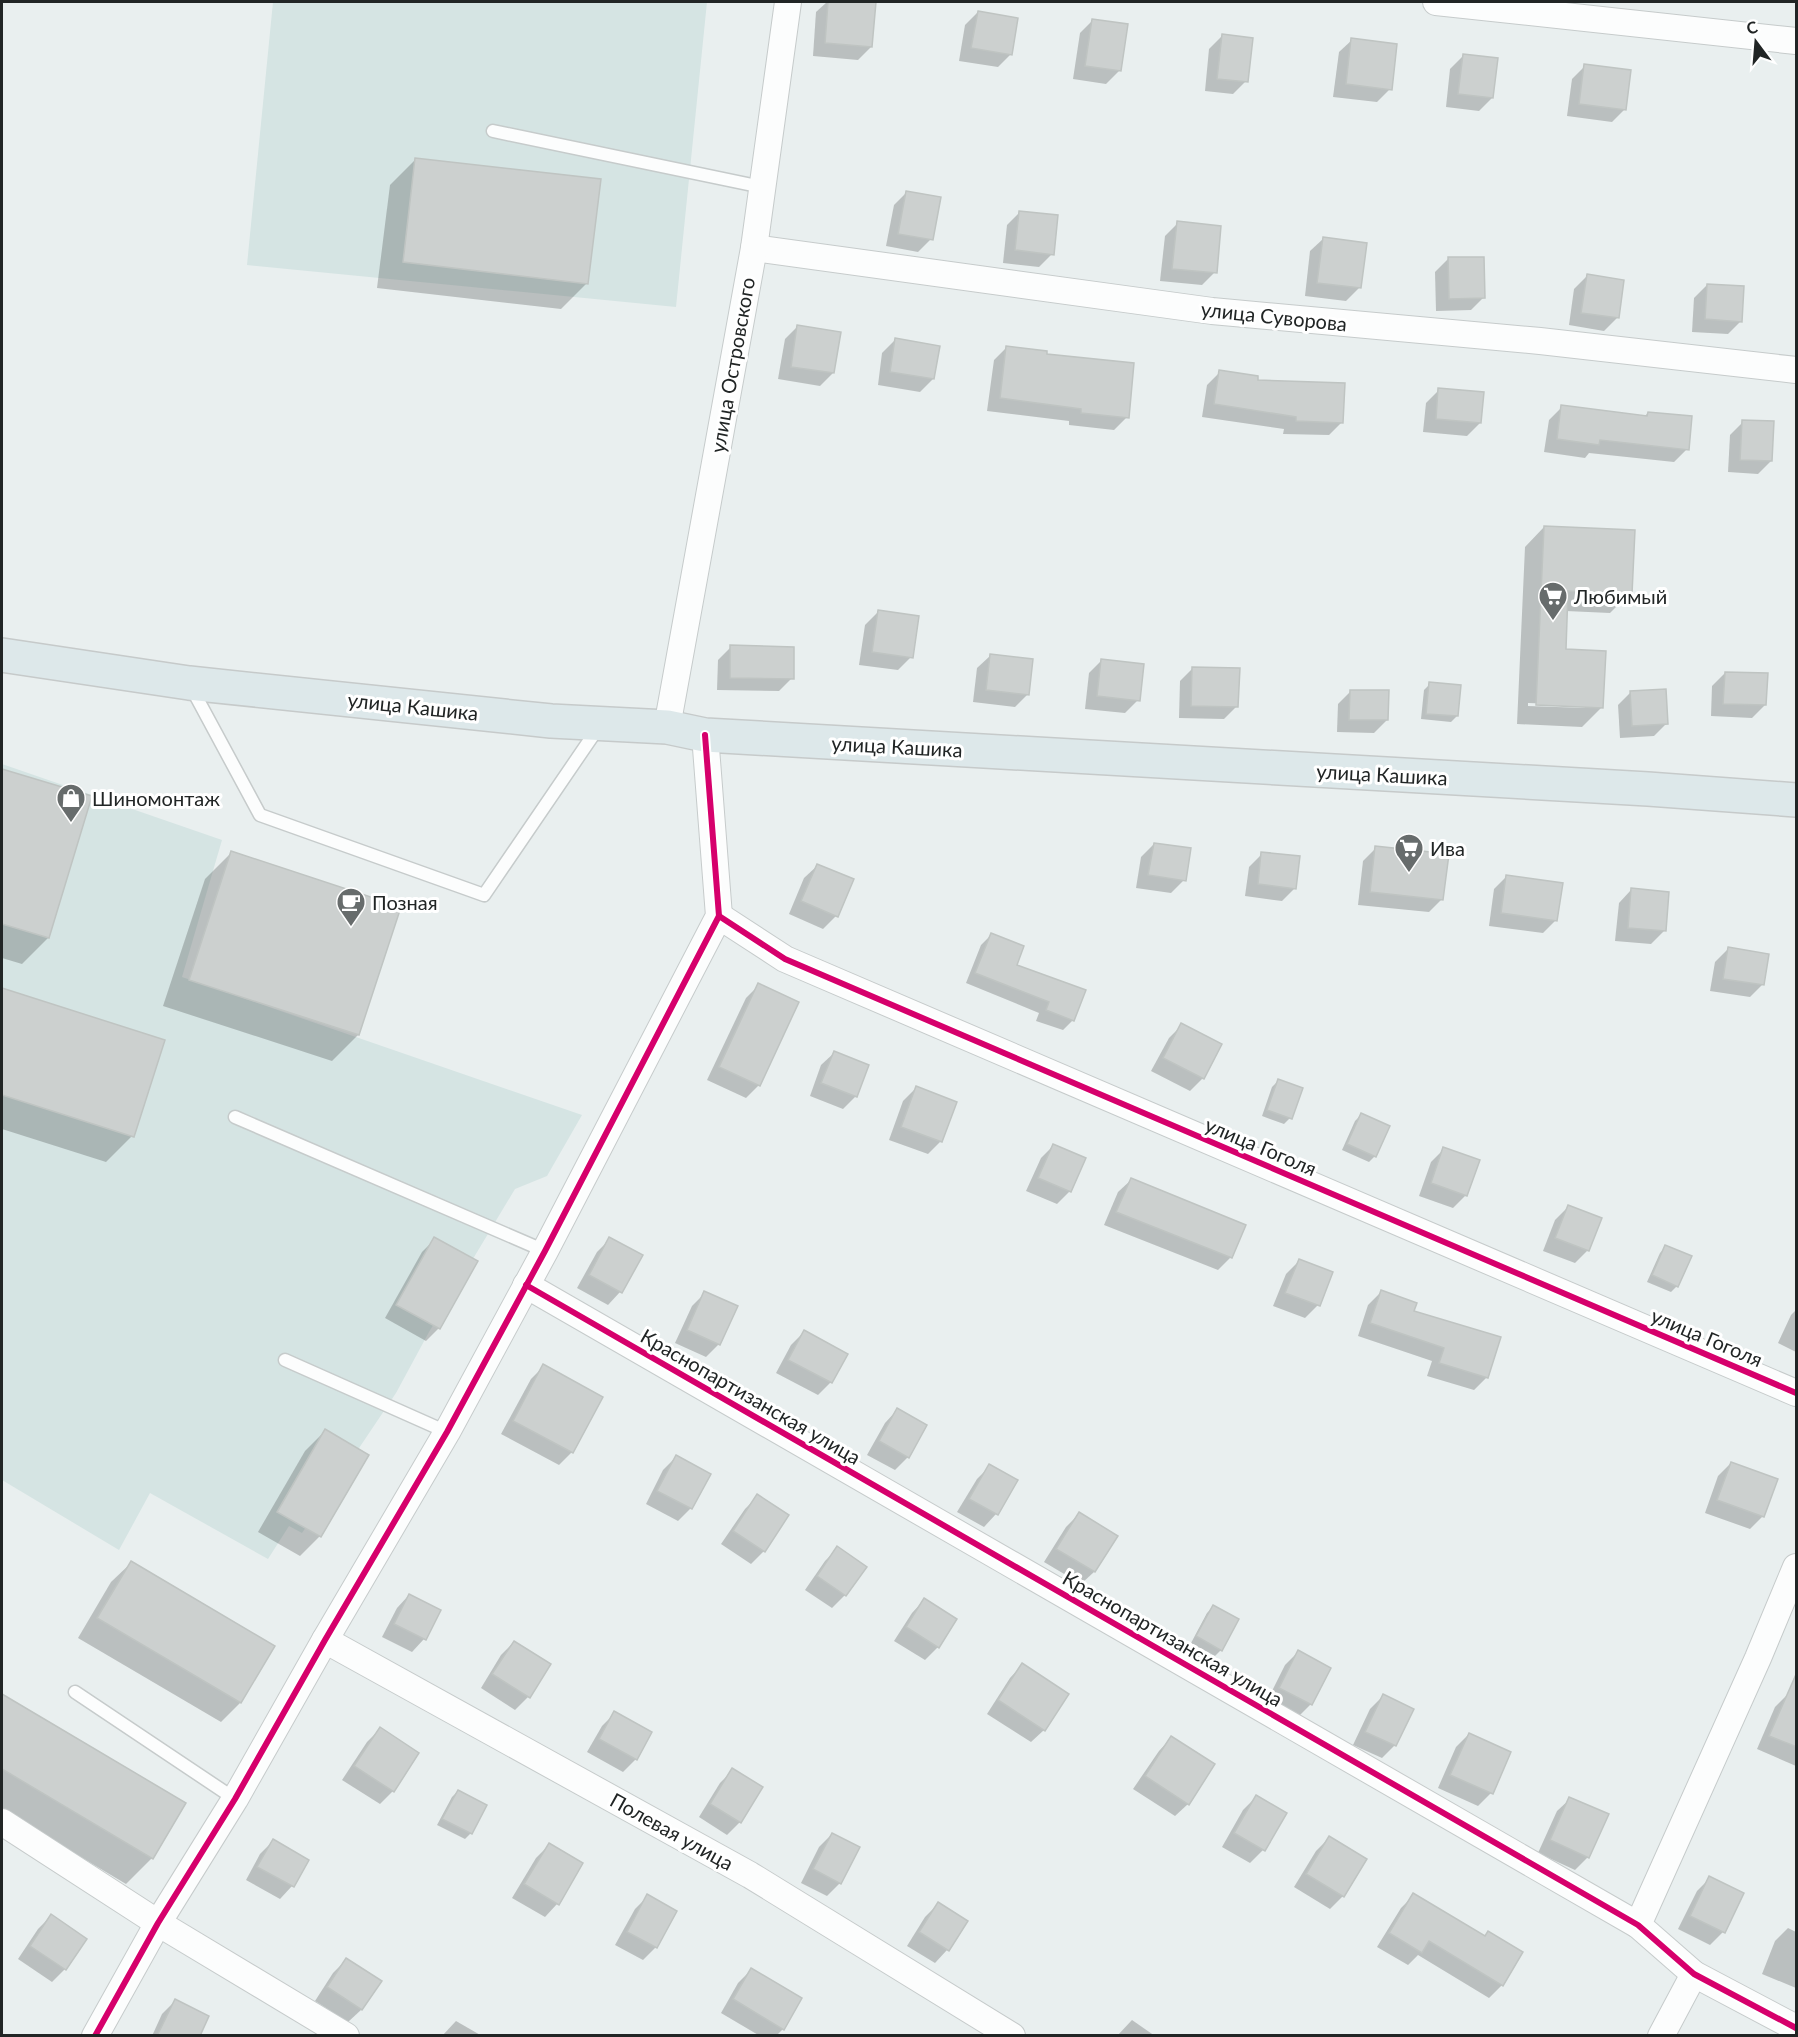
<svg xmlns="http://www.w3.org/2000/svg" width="1798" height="2037" font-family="Lato,sans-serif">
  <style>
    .built { fill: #d5e4e3 }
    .shadow { fill: #0003; fill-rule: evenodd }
    .building { fill: #ccd0cf; stroke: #bfc4c2; stroke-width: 1.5 }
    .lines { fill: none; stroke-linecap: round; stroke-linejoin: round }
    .service-casing { stroke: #c6cbcb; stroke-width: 15 }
    .minor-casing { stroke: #c6cbcb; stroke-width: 28 }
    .trunk-casing { stroke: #c6caca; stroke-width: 36 }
    .service { stroke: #fcfdfd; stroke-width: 12 }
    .minor { stroke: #fcfdfd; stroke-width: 26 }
    .trunk { stroke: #dde8ea; stroke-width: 33 }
    .cycleway-casing { stroke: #fff; stroke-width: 10 }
    .cycleway { stroke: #d6006c; stroke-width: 6 }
    .labels { text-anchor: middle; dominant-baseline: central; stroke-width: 6; stroke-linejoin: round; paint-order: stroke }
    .street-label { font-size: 20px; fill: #212525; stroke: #fff }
    .poi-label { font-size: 20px; fill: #212525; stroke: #fff; text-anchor: start }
  </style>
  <rect width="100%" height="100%" fill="#e9efef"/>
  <g class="built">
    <polygon points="273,2 707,2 676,307 247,265"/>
    <polygon points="2,764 222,840 182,977 582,1115 547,1176 515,1189 429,1332 396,1393 302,1533 289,1526 268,1559 150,1493 119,1550 2,1480"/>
  </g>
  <g class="shadow">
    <polygon points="827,2 874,3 871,47 858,60 813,56 816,12"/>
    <polygon points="978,12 1011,54 998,67 959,61 965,25"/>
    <polygon points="1093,20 1119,71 1106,84 1073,79 1080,33"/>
    <polygon points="1222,36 1246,81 1233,94 1205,91 1209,49"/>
    <polygon points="1352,40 1390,89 1377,102 1333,97 1339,52"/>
    <polygon points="1463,56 1492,98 1479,111 1446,107 1450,69"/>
    <polygon points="1585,66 1625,109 1612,122 1567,116 1572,79"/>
    <polygon points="416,159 587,283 561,309 377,288 390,185"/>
    <polygon points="907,192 931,239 918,252 886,246 894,205"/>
    <polygon points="1020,212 1052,254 1039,267 1003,263 1007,225"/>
    <polygon points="1178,223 1215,272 1202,285 1160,281 1165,236"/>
    <polygon points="1323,239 1359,288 1346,301 1305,296 1310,251"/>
    <polygon points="1448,259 1484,297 1471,310 1436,311 1435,272"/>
    <polygon points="1587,276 1617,318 1604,331 1569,325 1574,289"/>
    <polygon points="1707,285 1741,321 1728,334 1692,332 1694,298"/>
    <polygon points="798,326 833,373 820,386 778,379 785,339"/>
    <polygon points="895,340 933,379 920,392 878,385 882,353"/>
    <polygon points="1007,347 1045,355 1127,417 1114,430 1069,425 1069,421 987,411 994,360"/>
    <polygon points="1220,372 1256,382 1342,422 1329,435 1283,434 1284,429 1202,417 1207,385"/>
    <polygon points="1439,390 1480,423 1467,436 1423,432 1426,403"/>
    <polygon points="1562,407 1644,417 1648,413 1687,449 1674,462 1589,453 1585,458 1544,452 1549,420"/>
    <polygon points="1743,422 1771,461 1758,474 1728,472 1730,435"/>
    <path d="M1544,527l86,66 -20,20 -44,-2 -2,39 38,57 -20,20 -65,-3 8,-177zM1528,703l57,2v3l-57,-2z"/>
    <polygon points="878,612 911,657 898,670 859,665 865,625"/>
    <polygon points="731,647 792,678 779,691 717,690 718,660"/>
    <polygon points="990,656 1028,694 1015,707 973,702 977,668"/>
    <polygon points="1102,660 1138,700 1125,713 1085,709 1089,673"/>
    <polygon points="1193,668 1237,706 1224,719 1179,718 1180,681"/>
    <polygon points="1725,673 1765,705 1752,718 1711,716 1712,686"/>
    <polygon points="1430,684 1457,716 1451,722 1421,719 1424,690"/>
    <polygon points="1351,691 1387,720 1374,733 1337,732 1338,704"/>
    <polygon points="1631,692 1667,723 1654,736 1620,738 1618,705"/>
    <polygon points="2,771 90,797 48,938 22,964 2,958"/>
    <polygon points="1154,844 1184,880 1171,893 1136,888 1141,857"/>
    <polygon points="1376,848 1442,899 1429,912 1358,905 1363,861"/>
    <polygon points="231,853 399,908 358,1035 332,1061 163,1006 205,879"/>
    <polygon points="1262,854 1295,888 1282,901 1245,896 1249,867"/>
    <polygon points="817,866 836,916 823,929 789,914 804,878"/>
    <polygon points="1507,876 1556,920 1543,933 1489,926 1494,889"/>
    <polygon points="1631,890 1664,931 1651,944 1615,941 1619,903"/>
    <polygon points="991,935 1015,966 1073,1020 1063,1030 1036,1021 1039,1013 966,983 981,945"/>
    <polygon points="1728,949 1763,984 1750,997 1710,991 1715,962"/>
    <polygon points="759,985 759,1085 746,1098 707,1080 746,998"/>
    <polygon points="2,990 163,1041 132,1136 106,1162 2,1129"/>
    <polygon points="1182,1025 1203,1078 1190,1091 1151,1071 1169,1038"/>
    <polygon points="834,1053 856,1096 843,1109 810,1096 821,1065"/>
    <polygon points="1278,1081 1290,1118 1284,1124 1262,1116 1272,1087"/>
    <polygon points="916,1088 941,1141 928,1154 889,1140 903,1101"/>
    <polygon points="1361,1115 1375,1156 1369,1162 1342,1150 1355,1121"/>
    <polygon points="1053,1146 1070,1191 1057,1204 1026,1191 1041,1158"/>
    <polygon points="1444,1149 1466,1195 1453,1208 1419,1196 1431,1162"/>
    <polygon points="1131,1180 1231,1257 1218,1270 1104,1225 1118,1192"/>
    <polygon points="1568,1207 1588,1250 1575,1263 1543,1251 1555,1220"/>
    <polygon points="435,1239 476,1262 439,1328 426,1341 385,1318 422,1252"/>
    <polygon points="610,1239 641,1256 620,1292 608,1305 577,1288 597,1252"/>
    <polygon points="1666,1247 1677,1286 1671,1292 1647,1282 1660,1253"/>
    <polygon points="1299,1261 1318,1305 1305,1318 1273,1306 1286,1274"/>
    <polygon points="1381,1292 1412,1312 1487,1377 1474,1390 1427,1376 1432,1361 1358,1336 1368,1305"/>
    <polygon points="705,1293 719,1344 706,1357 675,1343 692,1306"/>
    <polygon points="1796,1310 1796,1352 1778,1343 1791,1315"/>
    <polygon points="804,1332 846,1355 831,1382 818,1395 776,1373 791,1345"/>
    <polygon points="544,1366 601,1397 572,1452 559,1465 501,1434 531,1379"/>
    <polygon points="897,1410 908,1457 895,1470 867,1455 885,1423"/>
    <polygon points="325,1431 367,1455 319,1537 300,1556 258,1532 305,1451"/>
    <polygon points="676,1457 691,1508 678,1521 646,1504 663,1470"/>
    <polygon points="1731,1463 1763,1516 1750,1529 1705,1513 1718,1476"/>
    <polygon points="990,1466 996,1514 984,1527 957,1512 977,1479"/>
    <polygon points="758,1496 764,1551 751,1564 721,1544 745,1509"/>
    <polygon points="1079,1514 1116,1536 1094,1572 1081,1584 1044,1562 1066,1527"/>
    <polygon points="838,1548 845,1595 832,1608 805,1590 825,1561"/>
    <polygon points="131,1563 273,1646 240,1703 221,1722 78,1638 111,1582"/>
    <polygon points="409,1595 439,1611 424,1639 412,1652 382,1637 397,1608"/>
    <polygon points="924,1600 938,1647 925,1660 894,1641 912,1613"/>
    <polygon points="1213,1607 1221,1650 1215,1656 1191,1643 1207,1613"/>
    <polygon points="514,1642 549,1664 528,1697 515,1710 481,1688 501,1655"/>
    <polygon points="1298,1652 1311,1704 1298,1717 1267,1701 1285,1665"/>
    <polygon points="1022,1665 1044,1730 1031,1742 987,1714 1010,1678"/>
    <polygon points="1788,1694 1796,1698 1796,1766 1757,1749 1775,1707"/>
    <polygon points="2,1696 184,1803 152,1858 126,1884 2,1810"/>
    <polygon points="1383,1696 1412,1710 1394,1746 1382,1758 1353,1745 1370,1709"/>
    <polygon points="615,1713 636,1759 623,1772 587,1752 602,1726"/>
    <polygon points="380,1729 417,1754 393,1791 380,1804 342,1780 367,1742"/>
    <polygon points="1469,1734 1509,1752 1491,1793 1478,1806 1438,1788 1456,1747"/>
    <polygon points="1171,1738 1188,1804 1175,1816 1133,1789 1159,1751"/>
    <polygon points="733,1770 740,1822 727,1835 699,1817 720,1783"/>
    <polygon points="458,1791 471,1833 465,1839 437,1825 452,1797"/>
    <polygon points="1256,1797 1285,1814 1263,1850 1250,1863 1222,1847 1243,1810"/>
    <polygon points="1570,1799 1588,1857 1575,1870 1538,1853 1557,1811"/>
    <polygon points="832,1834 840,1883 827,1896 801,1883 819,1847"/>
    <polygon points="1329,1838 1343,1896 1330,1909 1294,1887 1316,1851"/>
    <polygon points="273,1841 292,1886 280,1899 246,1880 260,1854"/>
    <polygon points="549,1845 557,1904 545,1917 512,1898 536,1858"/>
    <polygon points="1710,1878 1742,1893 1723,1932 1710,1945 1678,1929 1697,1891"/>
    <polygon points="1414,1895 1484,1937 1502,1985 1489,1998 1418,1955 1408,1965 1377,1947 1401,1908"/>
    <polygon points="648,1896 656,1947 643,1960 615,1945 635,1909"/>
    <polygon points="938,1904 965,1921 947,1950 935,1963 907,1946 925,1917"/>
    <polygon points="51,1916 65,1969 52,1982 18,1959 38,1929"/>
    <polygon points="1788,1928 1796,1932 1796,1988 1762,1974 1775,1941"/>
    <polygon points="346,1960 361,2010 348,2022 315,2001 333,1973"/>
    <polygon points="751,1970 783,2029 776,2036 760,2036 721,2013 738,1983"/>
    <polygon points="175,2001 198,2036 152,2036 162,2014"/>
    <polygon points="1132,2020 1155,2036 1117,2036"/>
    <polygon points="456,2021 482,2036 442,2036"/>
  </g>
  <g class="building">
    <polygon points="828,2 876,2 872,47 825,43"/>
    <polygon points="978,11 1018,18 1012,55 971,48"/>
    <polygon points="1092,19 1128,24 1121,71 1085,66"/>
    <polygon points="1222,34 1253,38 1248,82 1217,79"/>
    <polygon points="1351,38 1397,44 1392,90 1346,84"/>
    <polygon points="1463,54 1498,58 1493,98 1458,94"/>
    <polygon points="1584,64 1631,70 1626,110 1579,104"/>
    <polygon points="415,158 601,179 588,284 403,262"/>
    <polygon points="906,191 941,197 933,240 898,234"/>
    <polygon points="1019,211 1058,215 1054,255 1015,250"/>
    <polygon points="1177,221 1221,226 1217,273 1172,269"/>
    <polygon points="1323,237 1367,243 1361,288 1317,283"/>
    <polygon points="1448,257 1484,257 1485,298 1449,299"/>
    <polygon points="1587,274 1624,280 1619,318 1581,313"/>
    <polygon points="1707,284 1744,286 1742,322 1705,319"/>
    <polygon points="797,325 841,332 834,373 791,367"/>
    <polygon points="895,338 940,346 934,379 890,372"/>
    <polygon points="1006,346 1047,351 1047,354 1134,363 1129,418 1081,413 1081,409 1000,398"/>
    <polygon points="1219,370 1258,376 1258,380 1345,383 1343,423 1296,421 1296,417 1214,404"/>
    <polygon points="1438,388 1484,392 1481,423 1436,419"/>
    <polygon points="1561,405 1647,416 1648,412 1692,416 1689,450 1600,440 1599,445 1557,439"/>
    <polygon points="1742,420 1774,421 1772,461 1740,460"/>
    <polygon points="1544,526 1635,530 1632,594 1568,591 1566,649 1606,651 1603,708 1536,705"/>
    <polygon points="878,610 919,616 913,658 872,652"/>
    <polygon points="730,645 794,647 794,679 730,678"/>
    <polygon points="990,654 1033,659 1029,695 986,690"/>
    <polygon points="1101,659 1144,664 1140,701 1097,696"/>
    <polygon points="1192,667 1240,668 1238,707 1191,706"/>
    <polygon points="1725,672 1768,673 1766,705 1723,704"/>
    <polygon points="1429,682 1461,685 1458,716 1426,714"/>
    <polygon points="1666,689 1668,724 1632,726 1630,691"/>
    <polygon points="1350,690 1389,690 1388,720 1349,720"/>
    <polygon points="2,769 92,796 49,938 2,924"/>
    <polygon points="1154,843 1191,848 1186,881 1148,875"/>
    <polygon points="1375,846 1449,854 1443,900 1370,892"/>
    <polygon points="231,851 401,907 359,1035 189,980"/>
    <polygon points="1261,852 1300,856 1296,889 1258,884"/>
    <polygon points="817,864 854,879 838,917 801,901"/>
    <polygon points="1506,875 1563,883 1557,921 1501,913"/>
    <polygon points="1631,888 1669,892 1666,931 1628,928"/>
    <polygon points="991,933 1024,946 1017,965 1086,990 1074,1021 1046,1010 1049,1002 975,973"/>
    <polygon points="1728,947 1769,954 1764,985 1723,979"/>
    <polygon points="758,983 799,1002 760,1086 719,1067"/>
    <polygon points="2,988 165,1040 134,1137 2,1095"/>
    <polygon points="1181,1023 1222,1044 1204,1079 1163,1058"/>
    <polygon points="834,1051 869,1065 857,1097 821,1083"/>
    <polygon points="1278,1079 1303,1088 1292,1119 1267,1110"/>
    <polygon points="916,1086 957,1102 942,1142 901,1127"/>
    <polygon points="1361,1113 1390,1126 1376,1157 1347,1144"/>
    <polygon points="1053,1144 1086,1158 1071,1192 1038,1178"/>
    <polygon points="1443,1147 1480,1160 1467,1196 1431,1183"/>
    <polygon points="1131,1178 1246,1225 1232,1258 1116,1212"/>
    <polygon points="1568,1205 1602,1218 1589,1251 1555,1238"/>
    <polygon points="434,1237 478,1261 440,1329 396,1305"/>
    <polygon points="609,1237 643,1255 622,1293 589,1275"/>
    <polygon points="1665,1245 1692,1256 1678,1287 1652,1275"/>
    <polygon points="1299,1259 1333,1272 1320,1306 1285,1293"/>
    <polygon points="1381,1290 1417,1303 1414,1311 1501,1337 1488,1378 1439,1363 1444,1348 1370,1323"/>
    <polygon points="704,1291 738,1306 720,1345 687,1330"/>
    <polygon points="804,1330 848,1354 832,1383 788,1360"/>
    <polygon points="543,1364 603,1397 573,1453 513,1421"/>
    <polygon points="897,1408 927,1425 909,1458 879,1441"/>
    <polygon points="325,1429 369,1455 321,1537 277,1512"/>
    <polygon points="676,1455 711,1474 692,1509 657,1491"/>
    <polygon points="1731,1462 1778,1479 1764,1517 1717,1500"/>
    <polygon points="989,1464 1018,1480 998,1515 969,1499"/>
    <polygon points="757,1494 789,1515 765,1552 733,1531"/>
    <polygon points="1079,1512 1118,1536 1095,1572 1056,1549"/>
    <polygon points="837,1546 867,1567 846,1596 817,1576"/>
    <polygon points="131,1561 275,1646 241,1703 97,1618"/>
    <polygon points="409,1594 441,1610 426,1640 394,1624"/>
    <polygon points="924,1598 957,1619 939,1648 906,1627"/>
    <polygon points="1213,1605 1239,1619 1222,1651 1196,1636"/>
    <polygon points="514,1641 551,1664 530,1698 492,1674"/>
    <polygon points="1298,1650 1331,1668 1312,1705 1279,1688"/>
    <polygon points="1022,1663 1069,1694 1045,1731 998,1700"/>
    <polygon points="1797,1672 1797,1747 1769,1736"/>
    <polygon points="2,1694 186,1803 153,1859 2,1769"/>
    <polygon points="1383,1694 1414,1709 1396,1746 1365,1732"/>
    <polygon points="614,1711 652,1732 637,1760 599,1739"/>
    <polygon points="380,1727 419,1753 394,1792 354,1766"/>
    <polygon points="1469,1733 1511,1752 1493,1794 1450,1775"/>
    <polygon points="1171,1736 1215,1764 1189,1805 1145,1776"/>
    <polygon points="732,1768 763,1787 741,1823 710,1804"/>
    <polygon points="458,1790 487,1805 472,1834 442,1819"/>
    <polygon points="1256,1795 1287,1813 1265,1851 1234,1833"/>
    <polygon points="1569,1797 1609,1814 1589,1858 1550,1840"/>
    <polygon points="832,1833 860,1847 841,1884 813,1869"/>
    <polygon points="1329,1836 1367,1859 1344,1897 1306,1874"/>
    <polygon points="273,1839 309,1860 294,1887 257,1867"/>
    <polygon points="549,1843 583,1863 559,1905 524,1884"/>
    <polygon points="1709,1876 1744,1893 1725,1933 1690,1916"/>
    <polygon points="1413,1893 1485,1936 1488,1931 1523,1952 1503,1986 1429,1941 1422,1953 1389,1933"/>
    <polygon points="647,1894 677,1911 657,1948 627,1932"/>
    <polygon points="938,1902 968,1921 949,1951 919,1932"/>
    <polygon points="51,1914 87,1939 66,1970 30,1946"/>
    <polygon points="346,1958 382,1981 362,2010 327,1987"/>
    <polygon points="751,1968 802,1998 784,2030 733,1999"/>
    <polygon points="175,1999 209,2016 200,2036 157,2036"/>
  </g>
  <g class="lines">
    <g class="service-casing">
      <g id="service">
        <polyline points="493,131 762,187"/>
        <polyline points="191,687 260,815 484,895 598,728"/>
        <polyline points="235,1117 545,1251"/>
        <polyline points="285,1360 447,1432"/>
        <polyline points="75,1692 235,1799"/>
      </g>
    </g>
    <g class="minor-casing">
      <g id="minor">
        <polyline points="1436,2 1796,41"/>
        <polyline points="754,248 1212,311 1540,341 1796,370"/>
        <polyline points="667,727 754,248 788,2"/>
        <polyline points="719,916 785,959 1796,1393"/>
        <polyline points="526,1285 1638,1925 1694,1974 1796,2028"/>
        <polyline points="325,1640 750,1875 1012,2036"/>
        <polyline points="2,1822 158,1923 346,2036"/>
        <polyline points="1638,1925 1758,1658 1796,1567"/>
        <polyline points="95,2036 158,1923 235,1799 325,1640 447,1432 545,1251 719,916 705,735"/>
        <polyline points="1661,2036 1694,1974"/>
      </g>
    </g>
    <g class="trunk-casing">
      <polyline id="trunk" points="2,655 189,683 551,721 667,727 705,735 1648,789 1796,800"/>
    </g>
    <use href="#service" class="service"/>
    <use href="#minor" class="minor"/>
    <use href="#trunk" class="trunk"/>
    <g class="cycleway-casing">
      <g id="cycleway">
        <polyline points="719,916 785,959 1796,1393"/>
        <polyline points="526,1285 1638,1925 1694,1974 1796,2028"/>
        <polyline points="95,2036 158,1923 235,1799 325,1640 447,1432 545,1251 719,916 705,735"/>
      </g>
    </g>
    <use href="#cycleway" class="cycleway"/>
  </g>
  <defs>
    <g id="supermarket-pin" transform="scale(1.5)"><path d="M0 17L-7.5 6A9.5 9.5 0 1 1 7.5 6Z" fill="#676c6c" stroke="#fff"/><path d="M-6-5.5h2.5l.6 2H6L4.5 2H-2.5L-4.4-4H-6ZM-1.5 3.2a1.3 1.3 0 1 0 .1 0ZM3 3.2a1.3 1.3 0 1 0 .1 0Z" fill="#fff"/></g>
    <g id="shop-pin" transform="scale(1.5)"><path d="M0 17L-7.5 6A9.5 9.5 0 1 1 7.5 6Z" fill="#676c6c" stroke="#fff"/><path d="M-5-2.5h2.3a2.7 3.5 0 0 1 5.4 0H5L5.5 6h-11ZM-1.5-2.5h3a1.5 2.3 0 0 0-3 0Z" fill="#fff"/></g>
    <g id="cafe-pin" transform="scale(1.5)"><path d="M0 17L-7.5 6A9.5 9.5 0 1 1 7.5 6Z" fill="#676c6c" stroke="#fff"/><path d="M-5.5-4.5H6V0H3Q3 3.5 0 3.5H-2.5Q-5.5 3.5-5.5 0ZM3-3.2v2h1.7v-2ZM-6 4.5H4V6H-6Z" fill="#fff"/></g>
  </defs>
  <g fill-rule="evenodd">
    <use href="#supermarket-pin" x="1553" y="596"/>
    <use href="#shop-pin" x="71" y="798"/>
    <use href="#supermarket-pin" x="1409" y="848"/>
    <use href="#cafe-pin" x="351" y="902"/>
  </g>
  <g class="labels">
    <g class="street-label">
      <text transform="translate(1274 316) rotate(6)">улица Суворова</text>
      <text transform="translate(732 365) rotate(-80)">улица Островского</text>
      <text transform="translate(413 706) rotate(6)">улица Кашика</text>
      <text transform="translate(897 746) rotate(3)">улица Кашика</text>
      <text transform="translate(1382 774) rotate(3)">улица Кашика</text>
      <text transform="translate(1261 1146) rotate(23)">улица Гоголя</text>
      <text transform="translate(1707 1337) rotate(23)">улица Гоголя</text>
      <text transform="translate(751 1396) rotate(30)">Краснопартизанская улица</text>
      <text transform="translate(1173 1638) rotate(30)">Краснопартизанская улица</text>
      <text transform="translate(672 1831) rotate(29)">Полевая улица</text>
    </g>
    <g class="poi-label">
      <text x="1574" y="596">Любимый</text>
      <text x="92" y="798">Шиномонтаж</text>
      <text x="1430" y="848">Ива</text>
      <text x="372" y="902">Позная</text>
    </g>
  </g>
  <rect width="1798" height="2037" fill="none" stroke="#212525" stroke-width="6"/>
  <g transform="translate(1756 42) rotate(344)" stroke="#ffffff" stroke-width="4.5" paint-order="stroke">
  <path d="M0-4.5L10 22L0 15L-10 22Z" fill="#212525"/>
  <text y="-9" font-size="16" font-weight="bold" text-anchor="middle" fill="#212525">С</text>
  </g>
</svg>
